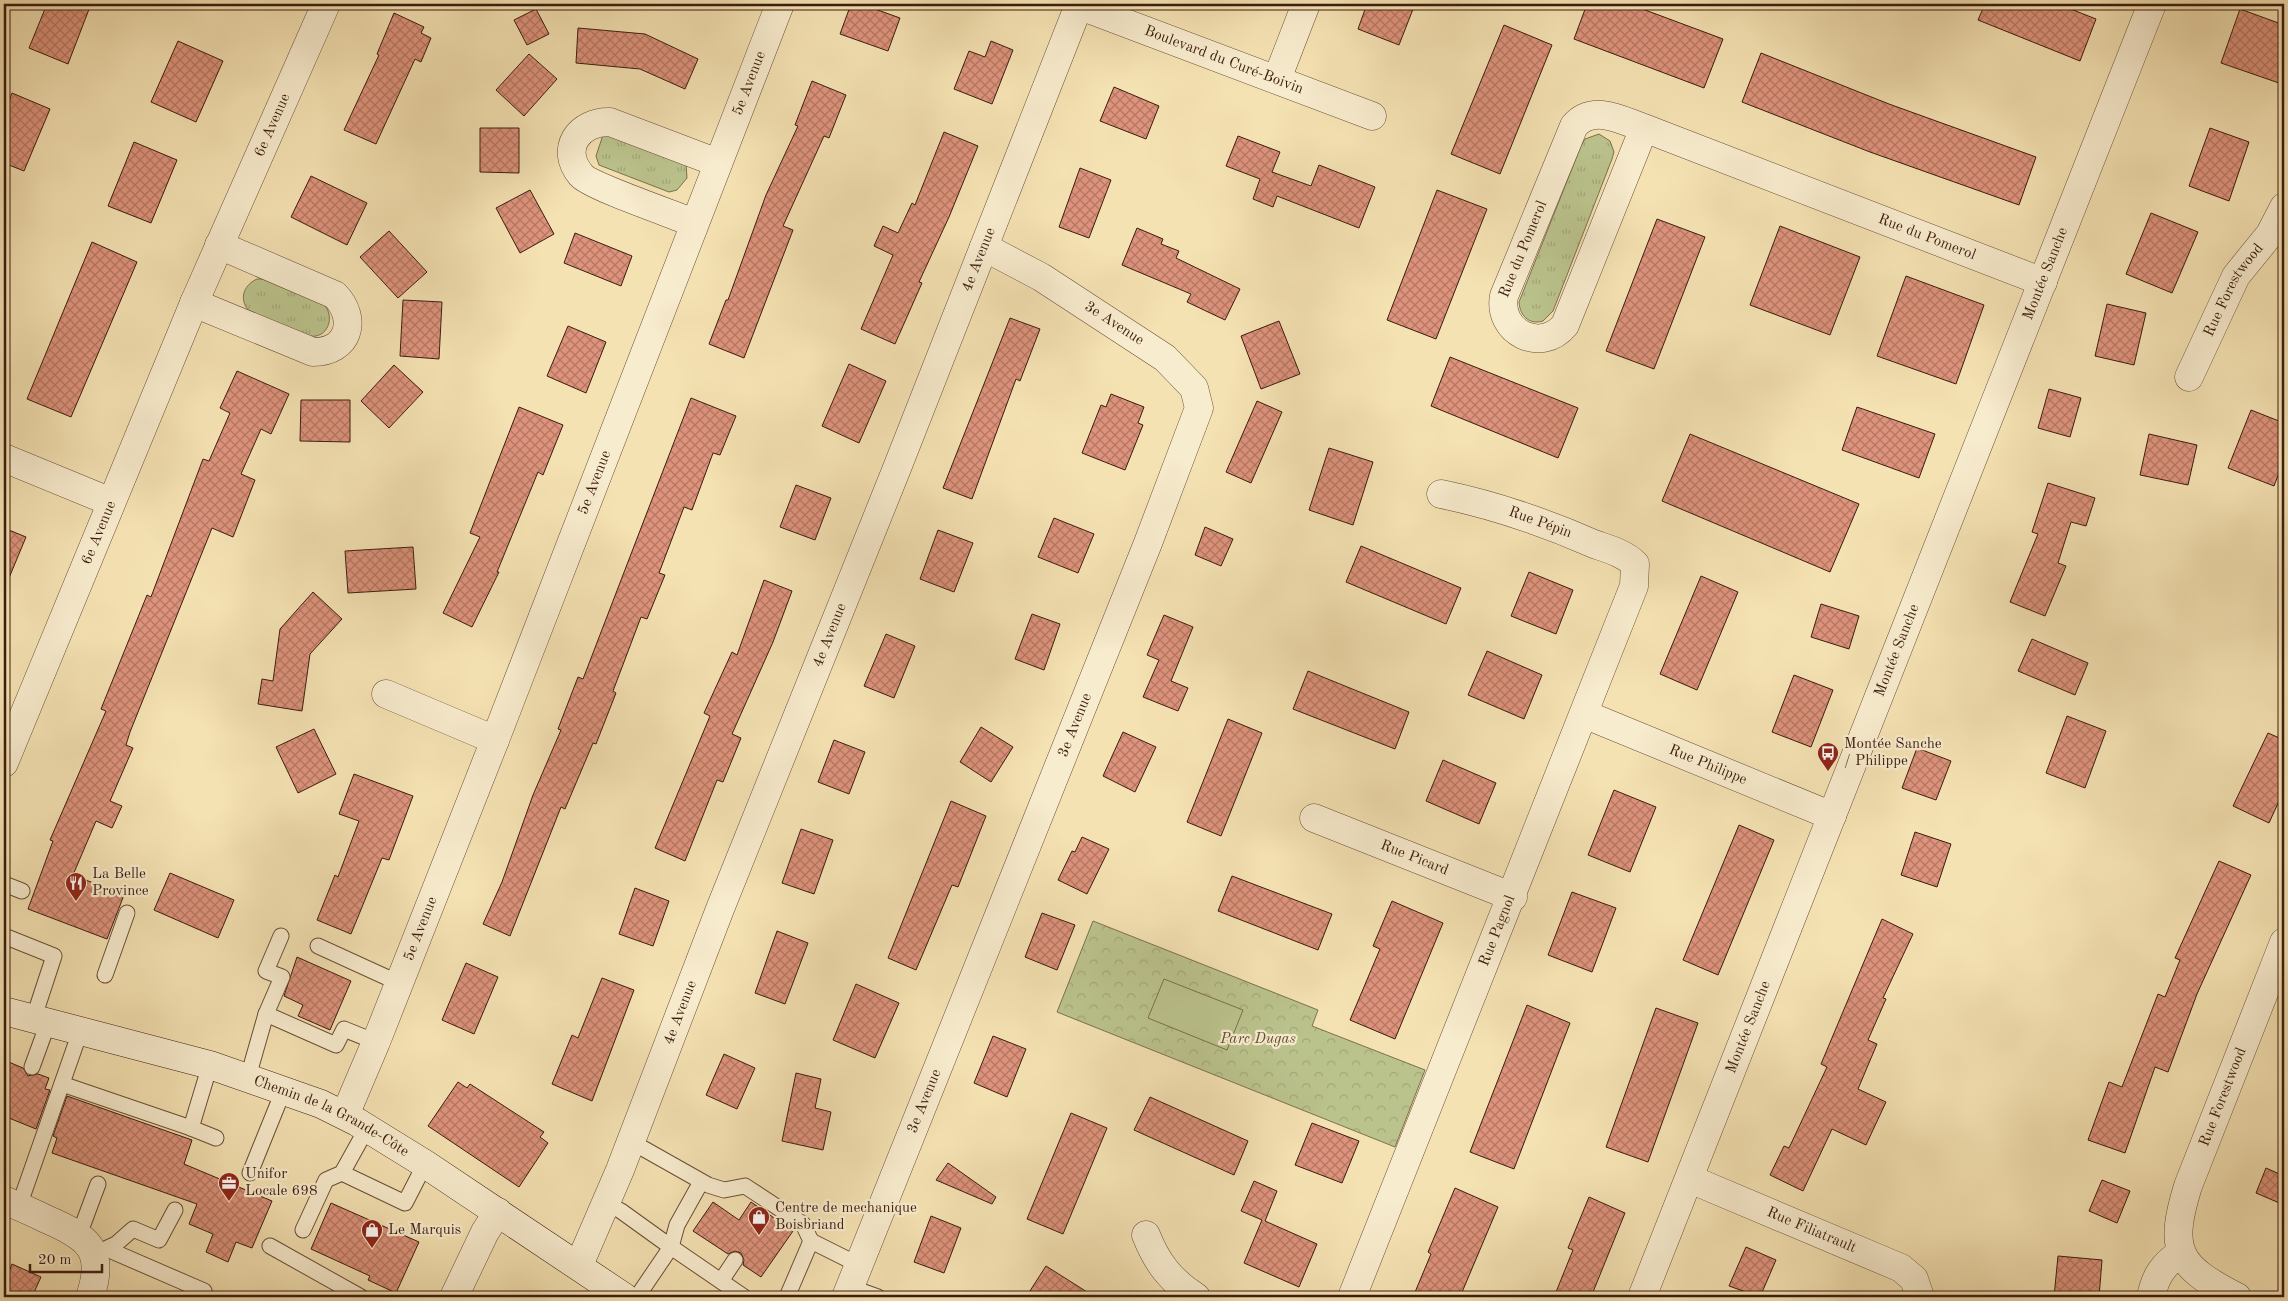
<svg xmlns="http://www.w3.org/2000/svg" width="2288" height="1301" font-family="'Old Standard TT',serif">
  <style>
    .grass { fill: url(#grass-tufts); stroke: #7b704e }
    .park { fill: url(#park-crowns); stroke: #7b704e }
    .pitch { fill: #bbc38d; stroke: #7b704e }
    .building { fill: url(#building-cross-hatch); stroke: #3b1c0e }
    .lines { fill: none; stroke-linecap: round; stroke-linejoin: round }
    .service-casing { stroke: #6a4e37; stroke-width: 17 }
    .minor-casing { stroke: #6a4e37; stroke-width: 29 }
    .tertiary-casing { stroke: #6a4e37; stroke-width: 29 }
    .secondary-casing { stroke: #3b1c0e; stroke-width: 29 }
    .service { stroke: #f8ecce; stroke-width: 15 }
    .minor { stroke: #f8ecce; stroke-width: 28 }
    .tertiary { stroke: #f8ecce; stroke-width: 28 }
    .secondary { stroke: #f8ecce; stroke-width: 28 }
    .labels { text-anchor: middle; dominant-baseline: central; stroke-width: 4.5; stroke-linejoin: round; paint-order: stroke }
    .street-label { font-size: 15px; fill: #3b1c0e; stroke: #f8ecce }
    .poi-label { font-size: 15px; fill: #3b1c0e; stroke: #f8ecce; text-anchor: start }
    .park-label { font-size: 15px; font-style: italic; fill: #614e34; stroke: #f8ecce }
  </style>
  <defs>
    <pattern id="grass-tufts" width="24" height="20" patternUnits="userSpaceOnUse" patternTransform="scale(1.25)"><rect width="24" height="20" fill="#bbc38d"/><path d="M3 7l-1-3M5 7V3M7 7l1-3M15 17l-1-3M17 17v-4M19 17l1-3" fill="none" stroke="#a2a778"/></pattern>
    <pattern id="park-crowns" width="20" height="18" patternUnits="userSpaceOnUse" patternTransform="scale(1.25)"><rect width="20" height="18" fill="#bbc38d"/><path d="M2 6a3 3 0 1 1 6 0M12 15a3 3 0 1 1 6 0" fill="none" stroke="#a2a778"/></pattern>
    <pattern id="building-cross-hatch" width="8" height="8" patternUnits="userSpaceOnUse" patternTransform="scale(1.25)"><rect width="8" height="8" fill="#de937c"/><path d="M0 0l8 8M0 8l8-8" fill="none" stroke="#b57764"/></pattern>
  </defs>
  <rect width="100%" height="100%" fill="#f5e2b3"/>
  <filter id="stains"><feTurbulence type="fractalNoise" baseFrequency=".004" numOctaves="4"/><feColorMatrix values="0 0 0 0 .2 0 0 0 0 .09 0 0 0 0 .02 0 0 0 .5 -.17"/></filter>
  <radialGradient id="worn" r=".72"><stop offset=".6" stop-color="#630" stop-opacity="0"/><stop offset="1" stop-color="#630" stop-opacity=".3"/></radialGradient>
  <g class="grass">
    <polygon points="605,129 686,163 687,178 677,190 669,192 599,165 596,156"/>
    <path d="M1599,134l11,7 4,11 -2,7 -59,152 -10,10c-14,4 -23,-5 -24,-19l62,-156 4,-7z"/>
    <path d="M257,279h8c15,6 44,15 57,24 12,9 9,30 -6,33 -14,3 -52,-18 -66,-24 -11,-11 -8,-26 7,-33z"/>
  </g>
  <polygon class="park" points="1093,921 1318,1010 1312,1026 1425,1070 1395,1147 1057,1012"/>
  <polygon class="pitch" points="1164,979 1243,1010 1227,1050 1148,1018"/>
  <g class="building">
    <polygon points="47,4 91,4 68,64 29,48"/>
    <polygon points="851,4 861,4 900,18 888,51 840,34"/>
    <polygon points="1367,4 1415,4 1399,45 1358,29"/>
    <polygon points="1587,4 1629,4 1723,39 1704,88 1574,39"/>
    <polygon points="1985,4 2058,4 2096,19 2080,61 1978,20"/>
    <polygon points="536,9 549,34 527,45 514,20"/>
    <polygon points="2240,9 2284,25 2284,67 2279,83 2221,63"/>
    <polygon points="394,13 424,27 421,33 431,38 421,62 415,59 376,144 344,130 379,55 377,54"/>
    <polygon points="1504,25 1552,45 1500,174 1451,154"/>
    <polygon points="578,28 645,34 698,59 685,89 640,69 576,63"/>
    <polygon points="178,41 223,61 196,122 151,102"/>
    <polygon points="991,41 1013,50 992,104 954,89 969,51 985,57"/>
    <polygon points="1761,53 1889,104 2036,157 2019,205 1870,152 1742,102"/>
    <polygon points="529,54 557,79 524,116 496,90"/>
    <polygon points="812,81 846,95 829,138 824,136 783,226 793,230 744,358 709,344 726,300 728,300 766,195 798,126 795,125"/>
    <polygon points="1114,87 1159,106 1146,139 1100,121"/>
    <polygon points="12,93 50,109 24,171 4,163 4,113"/>
    <polygon points="480,128 519,128 519,173 480,172"/>
    <polygon points="2210,128 2249,142 2229,201 2189,186"/>
    <polygon points="944,132 978,146 949,217 919,282 922,283 895,344 861,329 893,255 874,246 883,226 898,233 912,203 915,205"/>
    <polygon points="1238,136 1280,152 1272,172 1311,186 1319,165 1375,187 1359,228 1277,196 1273,207 1253,199 1260,179 1226,166"/>
    <polygon points="134,142 177,160 151,223 108,206"/>
    <polygon points="1080,168 1111,180 1089,238 1059,227"/>
    <polygon points="311,176 367,203 347,245 291,217"/>
    <polygon points="530,190 554,234 520,253 496,208"/>
    <polygon points="1437,190 1487,209 1436,339 1387,320"/>
    <polygon points="2151,213 2198,232 2172,293 2126,274"/>
    <polygon points="1657,219 1705,237 1654,369 1606,351"/>
    <polygon points="1780,226 1860,257 1830,335 1750,305"/>
    <polygon points="1137,228 1163,239 1161,244 1179,251 1176,258 1240,289 1225,320 1187,302 1191,294 1122,265"/>
    <polygon points="389,231 427,272 398,298 360,257"/>
    <polygon points="575,233 632,256 621,286 564,263"/>
    <polygon points="92,242 137,262 71,417 27,399"/>
    <polygon points="1906,276 1984,305 1956,384 1877,356"/>
    <polygon points="403,300 442,302 439,359 400,356"/>
    <polygon points="2107,304 2146,313 2134,365 2095,356"/>
    <polygon points="1010,318 1040,329 1020,381 1016,379 972,499 943,488"/>
    <polygon points="1279,321 1300,374 1261,389 1241,336"/>
    <polygon points="568,326 606,342 586,393 547,376"/>
    <polygon points="1450,357 1578,408 1558,458 1431,406"/>
    <polygon points="849,364 886,381 859,443 822,426"/>
    <polygon points="394,365 423,392 389,428 361,401"/>
    <polygon points="237,371 289,394 271,434 261,429 241,474 255,480 233,537 212,528 130,732 126,745 133,748 110,801 122,806 112,828 96,821 73,875 124,895 107,939 28,909 53,841 50,840 106,711 101,709 147,595 151,597 203,459 209,461 230,413 220,408"/>
    <polygon points="2049,389 2081,398 2070,437 2038,428"/>
    <polygon points="1111,394 1144,407 1138,423 1143,425 1125,470 1082,453 1101,405 1106,407"/>
    <polygon points="691,398 736,416 720,455 713,453 692,510 684,507 659,573 665,575 647,619 641,617 613,691 616,693 596,744 593,743 565,809 561,807 510,936 483,924 502,882 533,795 561,730 558,729 578,677 583,679"/>
    <polygon points="301,400 350,400 350,442 300,441"/>
    <polygon points="1257,401 1282,412 1251,483 1226,472"/>
    <polygon points="519,407 563,425 543,475 538,472 497,572 499,572 472,627 443,613 480,537 470,533"/>
    <polygon points="1857,407 1935,434 1919,478 1842,450"/>
    <polygon points="2251,410 2284,423 2284,460 2274,486 2228,468"/>
    <polygon points="1690,434 1859,504 1830,572 1662,501"/>
    <polygon points="2149,434 2197,445 2188,485 2140,475"/>
    <polygon points="1329,448 1373,462 1353,525 1309,510"/>
    <polygon points="2048,483 2095,498 2086,526 2071,522 2058,563 2066,566 2045,616 2010,602 2038,534 2032,532"/>
    <polygon points="796,485 831,498 815,540 780,527"/>
    <polygon points="1054,518 1094,534 1078,573 1038,557"/>
    <polygon points="1205,527 1233,539 1221,566 1195,555"/>
    <polygon points="4,528 26,537 4,590"/>
    <polygon points="938,530 973,543 954,592 920,579"/>
    <polygon points="1361,546 1461,588 1446,624 1346,582"/>
    <polygon points="413,547 416,589 348,593 345,551"/>
    <polygon points="1529,572 1573,590 1556,634 1511,616"/>
    <polygon points="1701,576 1738,592 1697,690 1660,674"/>
    <polygon points="764,580 792,591 773,642 732,734 741,738 723,782 717,780 685,861 655,848 710,716 704,713 732,652 737,655"/>
    <polygon points="313,592 342,619 310,654 302,711 258,704 262,679 273,681 280,629"/>
    <polygon points="1821,604 1859,616 1849,649 1811,637"/>
    <polygon points="1032,614 1060,624 1044,670 1015,659"/>
    <polygon points="1164,615 1193,627 1171,681 1188,688 1178,711 1143,697 1159,660 1147,655"/>
    <polygon points="886,634 915,646 894,698 864,686"/>
    <polygon points="2032,639 2088,663 2075,695 2018,671"/>
    <polygon points="1487,651 1542,675 1524,719 1468,695"/>
    <polygon points="1308,671 1409,712 1395,749 1293,709"/>
    <polygon points="1794,675 1833,690 1811,747 1772,732"/>
    <polygon points="2067,716 2106,731 2085,788 2046,773"/>
    <polygon points="1228,719 1262,733 1221,836 1187,822"/>
    <polygon points="981,727 1013,747 991,782 960,762"/>
    <polygon points="314,729 336,774 298,793 276,747"/>
    <polygon points="1123,732 1156,747 1135,792 1103,776"/>
    <polygon points="2268,733 2284,740 2284,790 2269,823 2233,806"/>
    <polygon points="834,740 865,752 849,794 818,782"/>
    <polygon points="1917,748 1951,761 1936,800 1902,788"/>
    <polygon points="1443,760 1496,783 1479,824 1426,801"/>
    <polygon points="354,774 413,796 389,860 382,858 351,934 317,920 335,875 338,877 359,821 339,814"/>
    <polygon points="1614,790 1656,807 1630,872 1588,855"/>
    <polygon points="951,801 986,816 958,887 952,885 916,970 888,958"/>
    <polygon points="1739,825 1774,840 1718,975 1683,960"/>
    <polygon points="801,829 833,840 814,894 782,883"/>
    <polygon points="1915,832 1951,844 1937,887 1901,875"/>
    <polygon points="1082,837 1109,849 1087,894 1058,880 1072,851 1075,852"/>
    <polygon points="2219,861 2251,875 2197,994 2168,1072 2155,1067 2125,1153 2088,1140 2109,1082 2122,1087 2158,994 2165,997 2180,960 2175,958"/>
    <polygon points="170,873 234,900 218,938 154,910"/>
    <polygon points="1232,876 1332,914 1318,950 1218,911"/>
    <polygon points="635,888 669,901 653,946 619,934"/>
    <polygon points="1572,892 1616,908 1592,972 1548,955"/>
    <polygon points="1392,901 1443,923 1395,1039 1350,1020 1380,949 1373,946"/>
    <polygon points="1042,913 1075,925 1057,970 1025,957"/>
    <polygon points="1882,919 1913,934 1883,998 1886,999 1868,1040 1877,1044 1858,1089 1886,1102 1866,1145 1832,1129 1803,1191 1770,1175 1784,1146 1789,1148 1827,1067 1821,1064"/>
    <polygon points="777,931 808,943 785,1004 755,993"/>
    <polygon points="297,957 351,981 330,1030 298,1016 303,1005 284,996"/>
    <polygon points="466,963 498,977 474,1034 442,1020"/>
    <polygon points="602,978 634,990 592,1101 552,1084 572,1035 578,1038"/>
    <polygon points="856,984 899,1003 875,1058 833,1040"/>
    <polygon points="1527,1005 1570,1023 1514,1169 1470,1152"/>
    <polygon points="1656,1008 1698,1023 1648,1162 1606,1147"/>
    <polygon points="993,1036 1026,1049 1007,1097 974,1083"/>
    <polygon points="724,1054 755,1068 737,1109 706,1095"/>
    <polygon points="4,1060 23,1068 28,1076 38,1074 49,1078 45,1089 50,1090 36,1129 4,1116"/>
    <polygon points="796,1073 821,1079 815,1108 831,1112 823,1150 782,1141"/>
    <polygon points="458,1082 467,1088 470,1084 544,1132 540,1137 548,1143 519,1187 428,1126"/>
    <polygon points="67,1096 192,1140 184,1164 272,1201 252,1248 236,1242 228,1262 206,1252 213,1234 189,1224 197,1204 52,1153 57,1138 53,1136"/>
    <polygon points="1150,1097 1248,1141 1234,1175 1134,1130"/>
    <polygon points="1071,1113 1107,1128 1063,1234 1027,1219"/>
    <polygon points="1312,1123 1359,1141 1342,1183 1295,1165"/>
    <polygon points="948,1163 996,1197 992,1204 936,1180"/>
    <polygon points="2266,1168 2284,1176 2284,1205 2256,1193"/>
    <polygon points="2102,1180 2130,1191 2117,1223 2089,1211"/>
    <polygon points="1254,1181 1277,1191 1265,1221 1317,1244 1299,1287 1244,1263 1262,1220 1241,1211"/>
    <polygon points="1455,1188 1498,1207 1460,1297 1413,1297 1431,1254 1428,1252"/>
    <polygon points="1589,1197 1625,1213 1591,1297 1554,1297 1573,1250 1568,1248"/>
    <polygon points="713,1202 739,1220 751,1202 793,1231 761,1277 743,1265 744,1260 741,1253 735,1251 728,1254 693,1231"/>
    <polygon points="331,1203 419,1242 396,1293 368,1280 370,1276 311,1249"/>
    <polygon points="931,1216 961,1228 944,1273 914,1262"/>
    <polygon points="1746,1247 1776,1260 1760,1297 1729,1286"/>
    <polygon points="2058,1256 2102,1260 2099,1297 2054,1297"/>
    <polygon points="12,1264 41,1277 32,1297 4,1297 4,1284"/>
    <polygon points="1046,1266 1095,1297 1026,1297"/>
  </g>
  <g class="lines">
    <g class="service-casing">
      <g id="service">
        <polyline points="4,884 22,891"/>
        <polyline points="4,936 54,956 33,1020"/>
        <polyline points="318,946 399,983"/>
        <polyline points="105,975 127,913"/>
        <polyline points="266,1014 282,977 266,971 281,936"/>
        <polyline points="32,1067 48,1023"/>
        <polyline points="248,1077 266,1014 336,1045 344,1029 376,1042"/>
        <polyline points="62,1084 191,1128 216,1138"/>
        <polyline points="191,1128 210,1065"/>
        <polyline points="630,1141 708,1185 724,1190 745,1186 803,1224 811,1241"/>
        <polyline points="250,1173 284,1089"/>
        <polyline points="342,1173 405,1203 425,1164"/>
        <polyline points="606,1203 621,1211 671,1247 677,1225 701,1182"/>
        <polyline points="19,1206 80,1032"/>
        <polyline points="303,1230 326,1180 342,1173 367,1128"/>
        <polyline points="79,1235 98,1184"/>
        <polyline points="270,1246 361,1297"/>
        <polyline points="107,1249 204,1291 201,1297"/>
        <polyline points="101,1251 116,1244 133,1229 159,1240 175,1210"/>
        <polyline points="721,1281 735,1260"/>
        <polyline points="850,1287 878,1297"/>
        <polyline points="637,1297 671,1247 744,1297"/>
        <polyline points="787,1297 811,1241 859,1265"/>
      </g>
    </g>
    <g class="minor-casing">
      <g id="minor">
        <path id="s1" d="M1075,4l297,112"/>
        <polyline points="1277,79 1306,4"/>
        <path id="s2" d="M1644,128l-79,197c-24,29 -68,7 -61,-29l70,-170c19,-22 47,-6 70,2l399,154"/>
        <path d="M694,223c-19,-8 -104,-37 -113,-48 -22,-26 -2,-54 29,-53l108,41"/>
        <path d="M194,303l119,49c36,0 45,-33 22,-57l-116,-50"/>
        <path id="s3" d="M2189,377l47,-101 34,-42 14,-27"/>
        <polyline points="4,458 111,502"/>
        <polyline points="386,694 495,740"/>
        <path id="s4" d="M1584,714l248,102"/>
        <path id="s5" d="M4,763l190,-460 132,-299"/>
        <path id="s6" d="M1314,818l199,79"/>
        <path id="s7" d="M345,1115l31,-73 119,-302 285,-736"/>
        <path id="s8" d="M1690,1179l211,89 13,11 6,18"/>
        <path d="M4,1200c14,6 28,12 42,19 42,18 60,31 44,78"/>
        <path d="M1146,1235c11,28 25,46 50,62"/>
        <path id="s9" d="M579,1265l41,-95 100,-261 177,-441 182,-463"/>
        <polyline points="454,1297 485,1232 498,1212"/>
        <path id="s10" d="M846,1297l302,-754 51,-135 -5,-20 -29,-30 -124,-81 -57,-30"/>
        <path id="s11" d="M1352,1297l282,-711 1,-22c-11,-11 -27,-15 -41,-20 -50,-22 -100,-39 -153,-50"/>
        <path d="M2151,1297c4,-20 12,-33 30,-44"/>
        <path id="s12" d="M2237,1297c-60,-31 -69,-46 -49,-111l96,-244"/>
      </g>
    </g>
    <g class="tertiary-casing">
      <g id="tertiary">
        <path id="s13" d="M1642,1297l510,-1293"/>
      </g>
    </g>
    <g class="secondary-casing">
      <g id="secondary">
        <path id="s14" d="M4,1011l206,54 111,39 36,18 68,42 199,133"/>
      </g>
    </g>
    <use href="#service" class="service"/>
    <use href="#minor" class="minor"/>
    <use href="#tertiary" class="tertiary"/>
    <use href="#secondary" class="secondary"/>
  </g>
  <defs>
    <g id="bus-pin" transform="scale(1.125)"><path d="M0 17L-7.5 6A9.5 9.5 0 1 1 7.5 6Z" fill="#8f2418" stroke="#f8ecce"/><path d="M-5-6H5V4H4V6H2V4H-2V6H-4V4H-5ZM-3.5-4V0h7V-4ZM-3.5 1.2v1.5H-2V1.2ZM2 1.2v1.5H3.5V1.2Z" fill="#fff"/></g>
    <g id="restaurant-pin" transform="scale(1.125)"><path d="M0 17L-7.5 6A9.5 9.5 0 1 1 7.5 6Z" fill="#8f2418" stroke="#f8ecce"/><path d="M-5-6h1v4h1v-4h1v4h1v-4h1v5L-1.5 .5V6h-2V.5L-5-1ZM5-6V6H3V1.5H1.5Q1.5-4 5-6Z" fill="#fff"/></g>
    <g id="office-pin" transform="scale(1.125)"><path d="M0 17L-7.5 6A9.5 9.5 0 1 1 7.5 6Z" fill="#8f2418" stroke="#f8ecce"/><path d="M-6-3h4V-5.5h4V-3h4V5H-6ZM-1-4.5V-3h2v-1.5ZM-6 0V1H6V0Z" fill="#fff"/></g>
    <g id="shop-pin" transform="scale(1.125)"><path d="M0 17L-7.5 6A9.5 9.5 0 1 1 7.5 6Z" fill="#8f2418" stroke="#f8ecce"/><path d="M-5-2.5h2.3a2.7 3.5 0 0 1 5.4 0H5L5.5 6h-11ZM-1.5-2.5h3a1.5 2.3 0 0 0-3 0Z" fill="#fff"/></g>
  </defs>
  <g fill-rule="evenodd">
    <use href="#bus-pin" x="1828" y="753"/>
    <use href="#restaurant-pin" x="76" y="883"/>
    <use href="#office-pin" x="229" y="1183"/>
    <use href="#shop-pin" x="759" y="1217"/>
    <use href="#shop-pin" x="372" y="1230"/>
  </g>
  <g class="labels">
    <g class="street-label">
      <text stroke="none"><textPath href="#s1" startOffset="159">Boulevard du Curé-Boivin</textPath></text>
      <text stroke="none"><textPath href="#s7" startOffset="1108">5e Avenue</textPath></text>
      <text stroke="none"><textPath href="#s5" startOffset="692">6e Avenue</textPath></text>
      <text stroke="none"><textPath href="#s2" startOffset="868">Rue du Pomerol</textPath></text>
      <text stroke="none"><textPath href="#s2" startOffset="356">Rue du Pomerol</textPath></text>
      <text stroke="none"><textPath href="#s9" startOffset="1082">4e Avenue</textPath></text>
      <text stroke="none"><textPath href="#s13" startOffset="1100">Montée Sanche</textPath></text>
      <text stroke="none"><textPath href="#s3" startOffset="98">Rue Forestwood</textPath></text>
      <text transform="translate(1114 324) rotate(33)">3e Avenue</text>
      <text stroke="none"><textPath href="#s7" startOffset="680">5e Avenue</textPath></text>
      <text transform="translate(1540 523) rotate(20)">Rue Pépin</text>
      <text stroke="none"><textPath href="#s5" startOffset="249">6e Avenue</textPath></text>
      <text stroke="none"><textPath href="#s9" startOffset="678">4e Avenue</textPath></text>
      <text stroke="none"><textPath href="#s13" startOffset="695">Montée Sanche</textPath></text>
      <text stroke="none"><textPath href="#s10" startOffset="616">3e Avenue</textPath></text>
      <text stroke="none"><textPath href="#s4" startOffset="134">Rue Philippe</textPath></text>
      <text stroke="none"><textPath href="#s6" startOffset="108">Rue Picard</textPath></text>
      <text stroke="none"><textPath href="#s7" startOffset="201">5e Avenue</textPath></text>
      <text stroke="none"><textPath href="#s11" startOffset="394">Rue Pagnol</textPath></text>
      <text stroke="none"><textPath href="#s9" startOffset="272">4e Avenue</textPath></text>
      <text stroke="none"><textPath href="#s13" startOffset="290">Montée Sanche</textPath></text>
      <text stroke="none"><textPath href="#s12" startOffset="236">Rue Forestwood</textPath></text>
      <text stroke="none"><textPath href="#s10" startOffset="211">3e Avenue</textPath></text>
      <text stroke="none"><textPath href="#s14" startOffset="345">Chemin de la Grande-Côte</textPath></text>
      <text stroke="none"><textPath href="#s8" startOffset="132">Rue Filiatrault</textPath></text>
    </g>
    <g class="poi-label">
      <text x="1844" y="744">Montée Sanche<tspan x="1844" dy="17">/ Philippe</tspan></text>
      <text x="92" y="874">La Belle<tspan x="92" dy="17">Province</tspan></text>
      <text x="245" y="1174">Unifor<tspan x="245" dy="17">Locale 698</tspan></text>
      <text x="775" y="1208">Centre de mechanique<tspan x="775" dy="17">Boisbriand</tspan></text>
      <text x="388" y="1230">Le Marquis</text>
    </g>
    <g class="park-label">
      <text x="1258" y="1039">Parc Dugas</text>
    </g>
  </g>
  <rect width="2288" height="1301" fill="none" stroke="#f5e2b3" stroke-width="20"/>
  <rect x="5" y="5" width="2278" height="1291" fill="none" stroke="#3b1c0e" stroke-width="2.5"/>
  <rect x="10" y="10" width="2268" height="1281" fill="none" stroke="#3b1c0e"/>
  <path d="M30 1264v8h72v-8" fill="none" stroke="#3b1c0e" stroke-width="2.5"/>
  <text x="38" y="1264" font-size="15" fill="#3b1c0e" stroke="#f8ecce" stroke-width="4" paint-order="stroke">20 m</text>
  <rect width="100%" height="100%" filter="url(#stains)"/>
  <rect width="100%" height="100%" fill="url(#worn)"/>
</svg>
